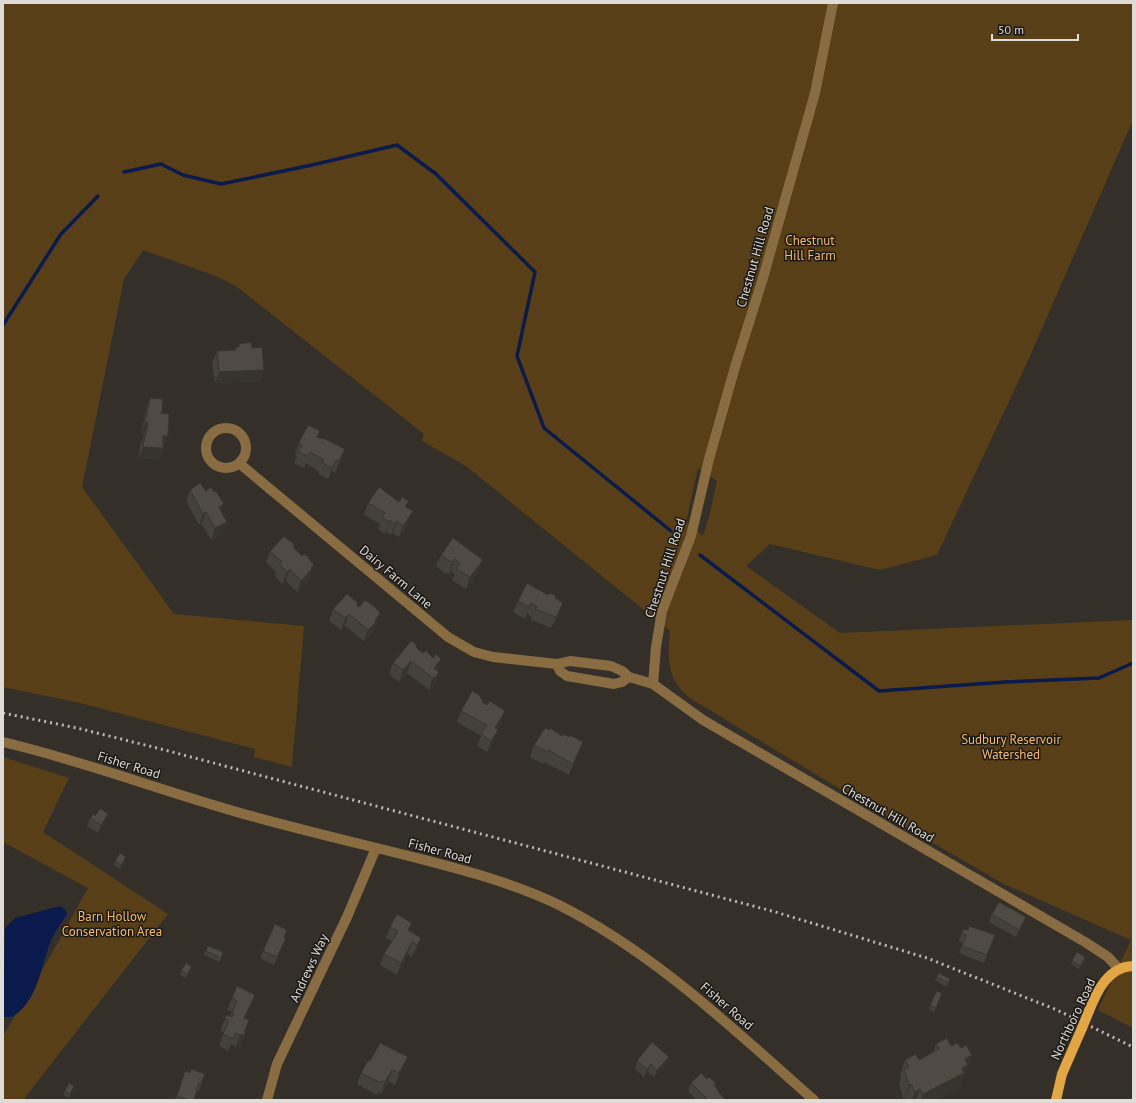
<svg xmlns="http://www.w3.org/2000/svg" width="1136" height="1103" font-family="'PT Sans',sans-serif">
  <style>
    .green { fill: #583f18; fill-rule: evenodd }
    .water { fill: #0a1a4d }
    .lines { fill: none; stroke-linecap: round; stroke-linejoin: round }
    .stream { stroke: #0a1a4d; stroke-width: 3.5 }
    .minor { stroke: #896c41; stroke-width: 10 }
    .major { stroke: #e2a643; stroke-width: 10 }
    .rail { stroke: #bdbab5; stroke-width: 3; stroke-dasharray: 2 4; stroke-linecap: butt }
    .major-bridge { stroke: #e2a643; stroke-width: 10 }
    .wall { fill: #44403a }
    .shaded-wall { fill: #373430 }
    .building { fill: #4f4b44; stroke: #373430 }
    .labels { text-anchor: middle; dominant-baseline: central; stroke-width: 3; stroke-linejoin: round; paint-order: stroke }
    .park-label { font-size: 13px; fill: #f7bd63; stroke: #1a1815 }
    .street-label { font-size: 13px; fill: #dfdcd8; stroke: #1a1815 }
  </style>
  <rect width="100%" height="100%" fill="#343029"/>
  <g class="green">
    <path d="M3,3h1130v117l-107,245 -89,190 -57,15 -110,-26 -24,22 94,67 293,-13v408l-35,-18 33,-70 -127,-56 -159,-92 -155,-94c-23,-18 -23,-40 -20,-67l-204,-165 -44,-25 2,-7 -188,-148 -20,-10 -73,-26 -19,29 -42,208 92,127 130,12 -12,141 -38,-10 1,-8 -175,-46 -77,-16zM698,468l19,13 -8,36 -6,19 -17,-14z"/>
    <polygon points="3,757 69,778 43,832 168,914 23,1100 3,1100 3,1036 51,955 88,888 3,842"/>
  </g>
  <path class="water" d="M60,906l5,3 2,5c-5,9 -12,17 -16,27 -11,26 -12,59 -39,76h-9l2,-89 10,-10z"/>
  <g class="lines">
    <g class="stream">
      <polyline points="124,172 161,164 183,175 221,184 312,165 397,145 436,174 535,272 517,356 544,428 671,531"/>
      <polyline points="3,325 61,234 98,196"/>
      <polyline points="700,555 879,691 1005,682 1099,678 1133,663"/>
    </g>
    <g class="minor">
      <circle cx="226" cy="448" r="20"/>
      <polyline points="240,464 448,637 474,652 493,657 557,664"/>
      <polyline points="629,677 622,682 614,684 567,676 560,671 557,664 570,661 611,666 622,671 629,677 653,684 703,720 1085,942 1108,957 1119,969"/>
      <polyline points="653,684 656,647 662,611 691,536 709,459 735,367 763,278 815,93 833,3"/>
      <path d="M3,742c85,20 167,52 252,75 51,14 102,26 154,39 50,13 103,26 150,49 97,49 174,124 255,195"/>
      <polyline points="267,1100 277,1064 347,917 376,848"/>
    </g>
    <g class="major">
      <path d="M1089,1011c8,-20 19,-44 44,-45"/>
      <polyline points="1056,1100 1062,1074 1082,1028"/>
    </g>
    <polyline class="rail" points="3,713 77,728 157,748 772,911 927,958 1057,1010 1133,1047"/>
    <polyline class="major-bridge" points="1082,1028 1089,1011"/>
  </g>
  <g class="wall">
    <polygon points="239,344 260,381 215,383 212,363 217,351 234,350 236,347 238,347"/>
    <polygon points="150,398 162,411 162,413 164,448 163,448 159,460 139,458 140,446 143,438 144,435 141,434 146,410"/>
    <polygon points="318,438 345,449 341,460 335,473 332,471 328,479 318,474 319,472 306,463 304,468 294,463 297,456 295,455 299,443"/>
    <polygon points="190,490 221,511 227,522 223,533 211,540 202,524 199,525 186,501"/>
    <polygon points="368,503 407,507 409,523 399,537 393,533 391,535 386,532 385,534 378,529 380,524 364,515"/>
    <polygon points="453,538 479,571 466,589 452,580 455,574 451,571 449,574 443,572 436,566 441,555"/>
    <polygon points="294,548 302,556 309,557 308,559 314,565 308,581 297,592 286,581 282,584 275,576 276,572 266,562 270,551"/>
    <polygon points="555,598 559,614 551,628 531,620 532,617 527,614 525,619 513,612 518,601"/>
    <polygon points="357,606 359,607 380,613 376,624 373,628 372,633 364,641 345,626 341,630 329,621 333,609"/>
    <polygon points="417,645 416,648 439,672 435,684 432,688 429,690 407,673 399,682 389,674 393,663"/>
    <polygon points="480,698 483,700 482,702 501,722 497,729 493,742 487,752 477,746 481,736 457,722 461,711"/>
    <polygon points="562,736 569,737 583,742 578,754 569,775 544,762 543,764 530,757 534,745"/>
    <polygon points="90,818 106,821 98,833 87,826"/>
    <polygon points="126,857 125,861 120,869 114,865 115,861"/>
    <polygon points="992,914 1026,917 1023,925 1016,937 989,922"/>
    <polygon points="390,927 409,931 421,938 417,950 412,957 408,954 397,975 380,965 384,954 392,941 386,938"/>
    <polygon points="963,929 995,935 984,963 959,953 963,943 959,941"/>
    <polygon points="287,930 284,937 286,938 283,945 274,965 260,958 263,951"/>
    <polygon points="208,946 223,952 220,962 204,955"/>
    <polygon points="1085,957 1084,961 1079,969 1071,964 1072,961"/>
    <polygon points="181,971 190,971 186,978 180,975"/>
    <polygon points="937,977 948,983 946,987 935,980"/>
    <polygon points="937,991 942,993 934,1012 929,1009"/>
    <polygon points="255,995 251,1006 245,1018 245,1034 241,1045 236,1047 231,1044 228,1051 219,1046 224,1032 220,1031 225,1019 230,1016 232,1012 227,1010 232,998"/>
    <polygon points="936,1044 961,1048 972,1055 959,1089 935,1100 906,1100 905,1099 904,1100 899,1085 901,1078 900,1075 905,1060 919,1060 933,1053"/>
    <polygon points="669,1057 666,1065 654,1077 648,1072 644,1077 635,1069 637,1061"/>
    <polygon points="370,1061 403,1069 395,1085 388,1081 381,1094 378,1092 377,1095 357,1084 361,1073"/>
    <polygon points="185,1071 190,1072 205,1074 199,1091 197,1090 194,1100 175,1100"/>
    <polygon points="707,1079 716,1083 715,1086 719,1093 726,1100 697,1100 688,1091 691,1083"/>
    <polygon points="74,1086 69,1098 63,1095 65,1091"/>
  </g>
  <g class="shaded-wall">
    <polygon points="264,370 260,381 215,383 219,372"/>
    <polygon points="145,423 148,423 144,435 141,434"/>
    <polygon points="163,436 168,436 164,448 159,448"/>
    <polygon points="143,447 163,448 159,460 139,458"/>
    <polygon points="345,449 341,460 335,473 339,461"/>
    <polygon points="336,460 332,471 328,479 332,468"/>
    <polygon points="224,504 220,516 219,507"/>
    <polygon points="413,511 409,523 399,537 403,526"/>
    <polygon points="206,512 202,524 199,525 203,514"/>
    <polygon points="390,520 386,532 385,534 389,522"/>
    <polygon points="397,521 393,533 391,535 395,524"/>
    <polygon points="227,522 223,533 211,540 215,528"/>
    <polygon points="455,559 451,571 449,574 453,562"/>
    <polygon points="483,560 479,571 466,589 470,577"/>
    <polygon points="314,565 308,581 297,592 301,581 311,568"/>
    <polygon points="290,569 286,581 282,584 287,572"/>
    <polygon points="531,603 527,614 525,619 529,607"/>
    <polygon points="563,603 559,614 551,628 556,617"/>
    <polygon points="380,613 376,624 373,628 372,633 364,641 368,630"/>
    <polygon points="349,614 345,626 341,630 345,618"/>
    <polygon points="441,659 437,670 434,668"/>
    <polygon points="411,661 407,673 399,682 403,670"/>
    <polygon points="439,672 435,684 432,688 429,690 433,678"/>
    <polygon points="505,711 501,722 490,740 495,728"/>
    <polygon points="498,730 493,742 487,752 491,741"/>
    <polygon points="583,742 578,754 569,775 573,764"/>
    <polygon points="108,814 106,821 98,833 101,825"/>
    <polygon points="126,857 125,861 120,869 121,865"/>
    <polygon points="1026,917 1023,925 1016,937 1019,930"/>
    <polygon points="286,938 283,945 274,965 277,957"/>
    <polygon points="421,938 417,950 412,957 417,945"/>
    <polygon points="412,942 408,954 397,975 401,963"/>
    <polygon points="255,995 251,1006 240,1029 244,1018"/>
    <polygon points="249,1020 241,1045 236,1047 240,1035 245,1030"/>
    <polygon points="972,1055 959,1089 935,1100 921,1100 923,1094 965,1059"/>
    <polygon points="408,1057 403,1069 395,1085 399,1073"/>
    <polygon points="669,1057 666,1065 654,1077 657,1070"/>
    <polygon points="651,1064 648,1072 644,1077 647,1069"/>
    <polygon points="392,1070 388,1081 381,1094 385,1082"/>
    <polygon points="911,1084 905,1099 904,1100 909,1085"/>
    <polygon points="920,1089 916,1100 912,1100 915,1092"/>
  </g>
  <g class="building">
    <polygon points="251,342 252,348 262,347 264,370 219,372 217,351 236,350 236,347 239,347 239,344"/>
    <polygon points="150,398 163,399 162,411 160,413 169,414 168,436 163,436 163,448 143,447 145,435 146,435 148,423 145,423"/>
    <polygon points="308,425 320,431 317,437 322,439 323,438 345,449 339,461 336,460 332,468 322,463 324,460 310,452 308,456 298,452 302,445 299,443"/>
    <polygon points="200,483 206,491 211,487 214,492 216,491 224,504 219,507 227,522 215,528 206,512 203,514 190,490"/>
    <polygon points="379,487 399,502 402,497 409,501 405,506 413,511 403,526 397,521 395,524 390,520 389,522 382,518 385,513 368,503"/>
    <polygon points="284,536 295,545 293,547 302,556 304,554 309,557 308,558 314,565 311,568 312,569 301,581 290,569 287,572 279,564 282,562 270,551"/>
    <polygon points="453,538 483,560 470,577 456,569 460,563 455,559 453,562 448,560 441,555"/>
    <polygon points="527,583 548,595 550,593 556,596 555,598 563,603 556,617 535,609 537,606 531,603 529,607 518,601"/>
    <polygon points="347,594 358,603 356,605 359,607 365,600 376,608 380,613 375,621 376,622 368,630 349,614 345,618 333,609"/>
    <polygon points="411,641 417,645 416,647 420,651 424,653 426,650 433,658 436,654 441,659 434,668 439,672 436,677 433,678 411,661 403,670 393,663"/>
    <polygon points="472,691 481,696 480,698 483,700 482,702 487,705 490,701 505,711 495,728 498,730 491,741 481,734 487,725 461,711"/>
    <polygon points="545,728 549,730 550,728 562,736 563,734 569,737 570,735 583,742 573,764 548,750 547,752 534,745"/>
    <polygon points="100,808 108,814 101,825 90,818 93,814 95,816"/>
    <polygon points="120,853 126,857 121,865 115,861"/>
    <polygon points="999,902 1026,917 1019,930 992,914"/>
    <polygon points="397,914 412,923 408,930 421,938 417,945 412,942 401,963 384,954 398,931 390,927"/>
    <polygon points="275,924 287,930 284,937 286,938 277,957 263,951"/>
    <polygon points="969,926 995,935 987,955 962,946 966,935 962,934 963,929 968,930"/>
    <polygon points="208,946 223,952 221,958 206,951"/>
    <polygon points="1077,952 1085,957 1080,966 1072,961"/>
    <polygon points="186,963 192,967 187,974 181,971"/>
    <polygon points="939,973 950,979 948,983 937,977"/>
    <polygon points="237,986 255,995 244,1018 249,1020 245,1030 245,1034 240,1035 236,1033 233,1039 223,1034 229,1021 225,1019 227,1015 232,1017 234,1014 232,1013 237,1001 232,998"/>
    <polygon points="937,991 942,993 936,1008 930,1005"/>
    <polygon points="947,1038 951,1046 957,1043 961,1048 966,1045 972,1055 965,1059 968,1065 962,1068 964,1073 923,1094 920,1089 915,1092 911,1084 909,1085 904,1070 909,1067 905,1060 916,1054 919,1060 939,1049 936,1044"/>
    <polygon points="652,1042 669,1057 657,1070 651,1064 647,1069 637,1061"/>
    <polygon points="380,1043 408,1057 399,1073 392,1070 385,1082 382,1081 381,1083 361,1073 368,1060 370,1061"/>
    <polygon points="191,1069 205,1074 201,1083 199,1083 194,1100 188,1100 177,1096 185,1071 190,1073"/>
    <polygon points="701,1073 707,1079 709,1077 716,1083 714,1085 719,1091 718,1092 726,1100 708,1100 691,1083"/>
    <polygon points="69,1083 74,1086 70,1094 65,1091"/>
  </g>
  <g class="labels">
    <g class="park-label">
      <text x="810" y="240">Chestnut<tspan x="810" dy="15">Hill Farm</tspan></text>
      <text x="1011" y="739">Sudbury Reservoir<tspan x="1011" dy="15">Watershed</tspan></text>
      <text x="112" y="916">Barn Hollow<tspan x="112" dy="15">Conservation Area</tspan></text>
    </g>
    <g class="street-label">
      <text transform="translate(755 257) rotate(-74)">Chestnut Hill Road</text>
      <text transform="translate(665 568) rotate(-72)">Chestnut Hill Road</text>
      <text transform="translate(396 577) rotate(40)">Dairy Farm Lane</text>
      <text transform="translate(129 765) rotate(17)">Fisher Road</text>
      <text transform="translate(888 813) rotate(30)">Chestnut Hill Road</text>
      <text transform="translate(440 851) rotate(15)">Fisher Road</text>
      <text transform="translate(309 968) rotate(-65)">Andrews Way</text>
      <text transform="translate(727 1006) rotate(41)">Fisher Road</text>
      <text transform="translate(1073 1019) rotate(-65)">Northboro Road</text>
    </g>
  </g>
  <rect width="1136" height="1103" fill="none" stroke="#dfdcd8" stroke-width="8"/>
  <path d="M992 34v6h86v-6" fill="none" stroke="#dfdcd8" stroke-width="2"/>
  <text x="998" y="34" font-size="12" fill="#dfdcd8" stroke="#1a1815" stroke-width="3" paint-order="stroke">50 m</text>
</svg>
